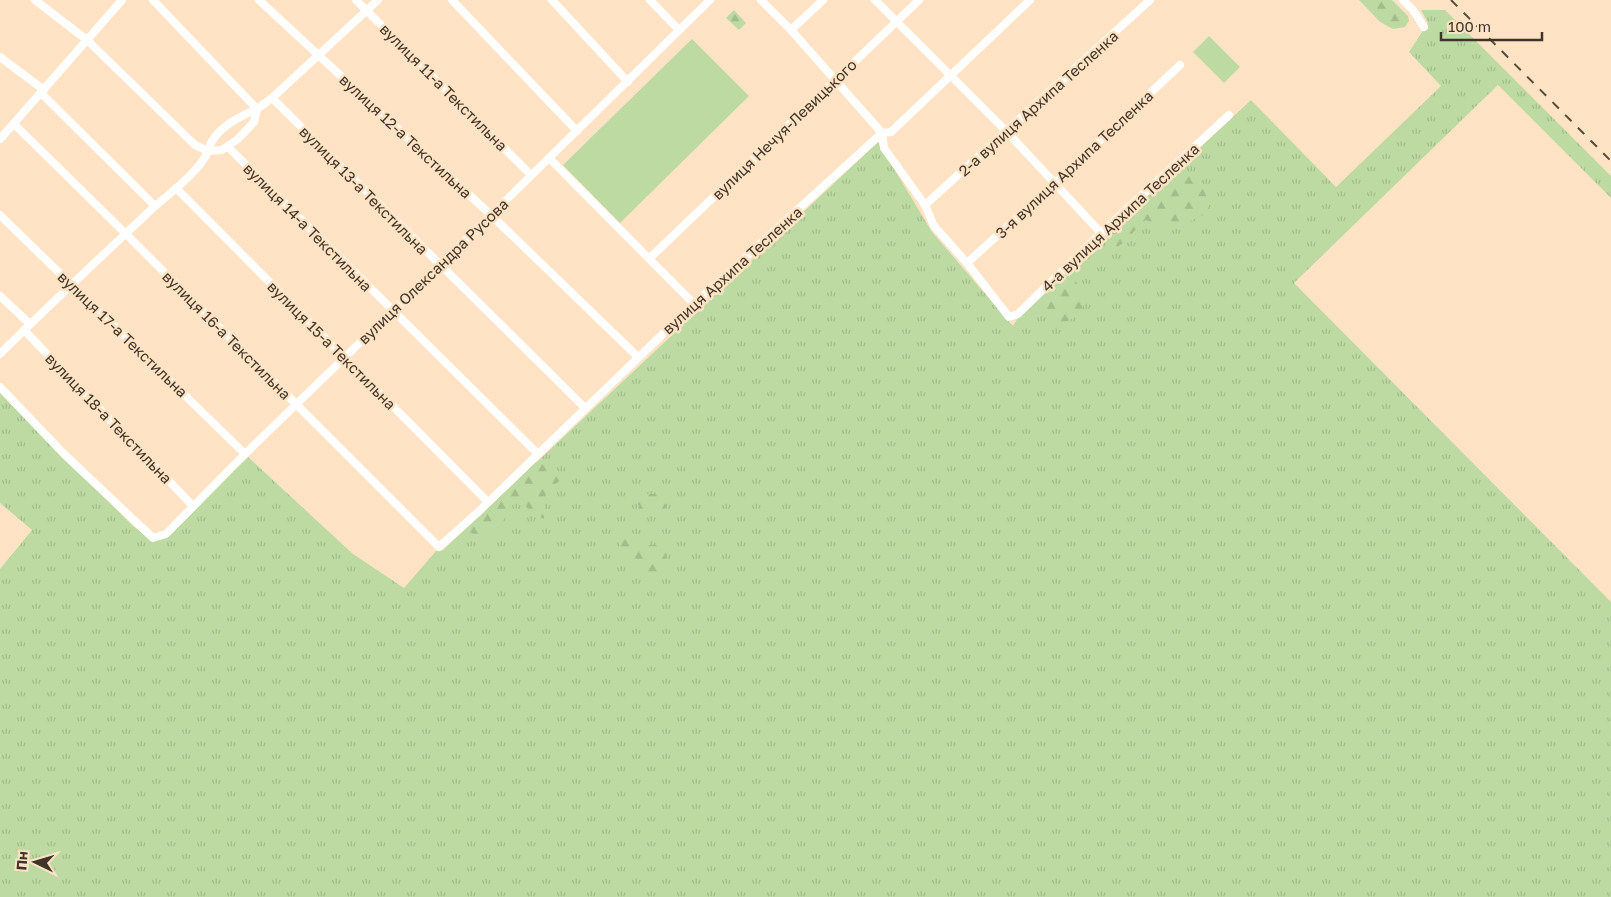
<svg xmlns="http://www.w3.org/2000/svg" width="1611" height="897" font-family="'Golos Text',sans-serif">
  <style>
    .grass { fill: url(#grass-tufts) }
    .forest { fill: url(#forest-firs) }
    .garden { fill: #bcdaa2 }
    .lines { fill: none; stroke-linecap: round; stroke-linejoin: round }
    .minor { stroke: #fff; stroke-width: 8 }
    .rail { stroke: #564a3c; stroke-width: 2; stroke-dasharray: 9 9; stroke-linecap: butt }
    .labels { text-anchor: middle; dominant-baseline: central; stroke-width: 5; stroke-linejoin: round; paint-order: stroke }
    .street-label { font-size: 15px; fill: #3e3428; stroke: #ffe3c4 }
  </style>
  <defs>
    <pattern id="grass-tufts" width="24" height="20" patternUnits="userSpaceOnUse" patternTransform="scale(1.25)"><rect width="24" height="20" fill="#bcdaa2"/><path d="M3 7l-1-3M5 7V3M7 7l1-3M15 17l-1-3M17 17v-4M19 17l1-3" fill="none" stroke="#a3bc8c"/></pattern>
    <pattern id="forest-firs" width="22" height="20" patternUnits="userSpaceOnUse" patternTransform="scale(1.25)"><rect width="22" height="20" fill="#bcdaa2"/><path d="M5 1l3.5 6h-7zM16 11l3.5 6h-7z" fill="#a3bc8c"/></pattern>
  </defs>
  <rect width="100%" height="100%" fill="#ffe3c4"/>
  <polygon class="grass" points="1421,10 1445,10 1611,176 1611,198 1498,85 1294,283 1611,602 1611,897 0,897 0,569 32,530 0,503 0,393 134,527 147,535 171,532 248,457 353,554 404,588 436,551 443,550 878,142 932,232 1013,326 1019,316 1251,100 1336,187 1441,86 1409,52 1428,23"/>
  <g class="forest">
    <polygon points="1359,0 1392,0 1408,16 1409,21 1405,27 1393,29 1380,22"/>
    <polygon points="734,10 746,23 739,30 726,18"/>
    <path d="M1181,167l23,22 5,16 -6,10c-24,11 -30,19 -57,5 -13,9 -17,23 -32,28l-3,-7 13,-21z"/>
    <path d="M1063,278l11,1 7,9 2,21c-21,23 -31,13 -49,-5l16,-17z"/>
    <polygon points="544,460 562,479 546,492 544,519 532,514 521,500 512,505 500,527 482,539 466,530 536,462"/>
    <polygon points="643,494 656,494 667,506 661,512 640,511 638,503"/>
    <polygon points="648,531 649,545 665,544 666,562 654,579 633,565 618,542 624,537 629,544"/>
  </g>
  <g class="garden">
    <polygon points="1209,36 1240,67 1224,83 1193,52"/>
    <polygon points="692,39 749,96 620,223 563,165"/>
  </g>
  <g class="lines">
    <g class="minor">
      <path d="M35,0l52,40 108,105 13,6c5,-22 31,-34 49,-42l-104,-109"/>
      <polyline points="259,0 491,215 638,357"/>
      <polyline points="356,0 531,175"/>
      <polyline points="452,0 577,131"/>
      <polyline points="552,0 628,82"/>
      <polyline points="650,0 679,30"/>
      <polyline points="761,0 791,30 882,133 884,148 925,205 934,226 967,263 1009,317 1018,314 1101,233 1229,115"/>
      <polyline points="875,0 1007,132 1101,233"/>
      <polyline points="1403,0 1413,10 1424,27"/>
      <polyline points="791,30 823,0"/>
      <polyline points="0,57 44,90"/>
      <polyline points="41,93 155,206"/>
      <polyline points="272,98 585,408"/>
      <polyline points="14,124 126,234 439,547 477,513 694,304 882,133 891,132 1030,0"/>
      <polyline points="0,139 122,0"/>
      <polyline points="228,147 538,454"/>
      <polyline points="549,158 694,304"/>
      <polyline points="176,188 488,502"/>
      <polyline points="925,205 1150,0"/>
      <polyline points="0,215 245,454"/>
      <polyline points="650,258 919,0"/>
      <polyline points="967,263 1055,183 1180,65"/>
      <polyline points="0,296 30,324"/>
      <polyline points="24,330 193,506"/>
      <path d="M0,354c50,-50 102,-98 153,-146 16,-14 48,-38 55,-57l14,-1 16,-11 16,-17 3,-13 15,-11 106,-98"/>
      <polyline points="0,387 64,454 153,538 166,534 245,454 440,265 710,0"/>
    </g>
    <polyline class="rail" points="1451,0 1611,161"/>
  </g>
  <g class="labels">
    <g class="street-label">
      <text transform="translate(444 87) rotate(45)">вулиця 11-а Текстильна</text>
      <text transform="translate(1038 103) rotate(-42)">2-а вулиця Архипа Тесленка</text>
      <text transform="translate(784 129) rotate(-44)">вулиця Нечуя-Левицького</text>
      <text transform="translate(406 136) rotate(43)">вулиця 12-а Текстильна</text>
      <text transform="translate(1074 164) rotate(-43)">3-я вулиця Архипа Тесленка</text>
      <text transform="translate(364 190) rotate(45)">вулиця 13-а Текстильна</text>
      <text transform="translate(1120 217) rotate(-43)">4-а вулиця Архипа Тесленка</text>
      <text transform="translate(308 227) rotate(45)">вулиця 14-а Текстильна</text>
      <text transform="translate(732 270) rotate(-42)">вулиця Архипа Тесленка</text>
      <text transform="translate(433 271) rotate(-44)">вулиця Олександра Русова</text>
      <text transform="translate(123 334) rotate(44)">вулиця 17-а Текстильна</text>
      <text transform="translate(227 335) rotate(45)">вулиця 16-а Текстильна</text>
      <text transform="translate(332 345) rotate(45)">вулиця 15-а Текстильна</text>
      <text transform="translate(109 418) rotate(46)">вулиця 18-а Текстильна</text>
    </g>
  </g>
  <g transform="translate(35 862) rotate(275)" stroke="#ffe3c4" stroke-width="4" paint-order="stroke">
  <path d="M0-4L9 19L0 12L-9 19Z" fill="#3e3428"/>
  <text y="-8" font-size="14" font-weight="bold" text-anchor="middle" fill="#3e3428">Пн</text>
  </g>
  <path d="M1441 32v8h101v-8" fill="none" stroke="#3e3428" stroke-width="2.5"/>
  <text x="1448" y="32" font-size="15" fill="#3e3428" stroke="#ffe3c4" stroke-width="4" paint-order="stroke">100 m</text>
</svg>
